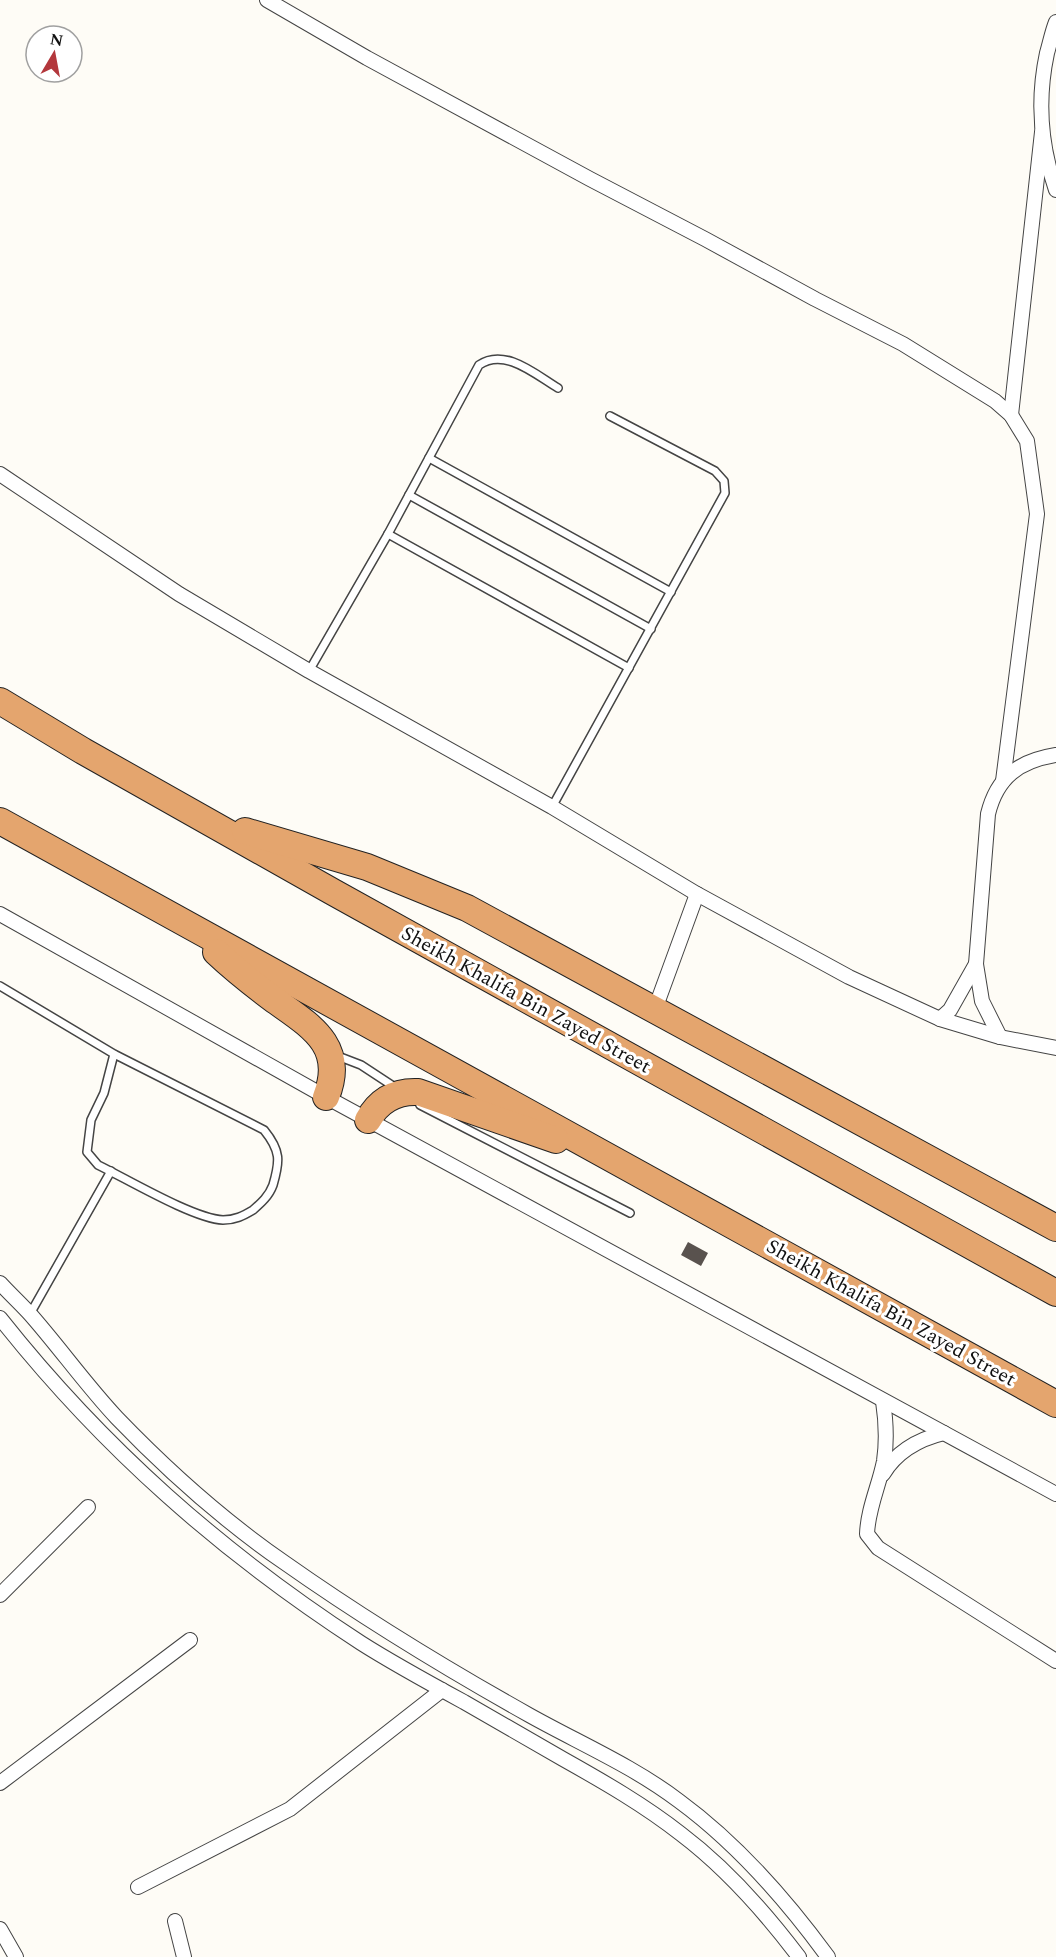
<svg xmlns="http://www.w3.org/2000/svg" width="1056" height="1957" font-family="Spectral,serif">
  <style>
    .building { fill: #59524e }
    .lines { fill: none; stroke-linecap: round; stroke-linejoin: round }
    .lane-casing { stroke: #444; stroke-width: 10 }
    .street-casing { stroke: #444; stroke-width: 16 }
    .highway-casing { stroke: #222; stroke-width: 28 }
    .lane { stroke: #fff; stroke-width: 7 }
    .street { stroke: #fff; stroke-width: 14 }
    .highway { stroke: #e4a56e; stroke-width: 26 }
    .labels { text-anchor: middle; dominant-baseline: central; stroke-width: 6; stroke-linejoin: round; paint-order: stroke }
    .street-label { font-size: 20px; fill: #111; stroke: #fff }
  </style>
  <rect width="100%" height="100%" fill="#fefcf6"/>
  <polygon class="building" points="688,1242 708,1253 701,1266 681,1255"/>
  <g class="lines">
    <g class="lane-casing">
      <g id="lane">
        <polyline points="429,458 671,592"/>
        <polyline points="409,495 651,629"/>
        <polyline points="388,534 629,668"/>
        <path d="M309,671l79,-137 91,-169c26,-18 57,10 79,23"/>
        <polyline points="552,807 725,493 724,481 715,471 610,416"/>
        <path d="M0,986l114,68 150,76c17,21 16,31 9,55 -4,11 -12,18 -20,25 -10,6 -18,10 -30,10 -29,-1 -96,-41 -125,-55l-11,-13 4,-32 13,-27 10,-39"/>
        <polyline points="335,1055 361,1065 396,1088"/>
        <polyline points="420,1105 630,1213"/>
        <polyline points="30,1314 111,1171"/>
      </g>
    </g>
    <g class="street-casing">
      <g id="street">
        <polyline points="267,0 367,58 590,179 705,239 815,299 903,344 995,401 1011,415 1027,441 1037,514 1003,781"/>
        <path d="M1056,22c-4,10 -6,21 -9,31 -10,47 -7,92 9,137"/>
        <polyline points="1011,415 1042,132"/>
        <polyline points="0,474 179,594 309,671 552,807 697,894 849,977 940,1019 1000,1037 1056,1048"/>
        <polyline points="0,914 326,1097 1056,1494"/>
        <polyline points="655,1009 697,894"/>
        <polyline points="940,1019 950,1010 976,964"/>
        <path d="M1000,1037l-18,-36 -6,-37 12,-150c9,-37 31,-53 68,-59"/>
        <path d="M0,1283c10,11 20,20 30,31 30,34 56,71 87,104 51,53 107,103 168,145 78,55 160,105 244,152 50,28 104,51 150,86 56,41 108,100 149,156"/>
        <path d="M0,1318c103,130 221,234 361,325 33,21 68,40 103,59 33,19 66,38 99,57 41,23 81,46 118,75 45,34 84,78 118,123"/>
        <path d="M883,1401c3,20 4,40 1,60 -5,25 -16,47 -17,73l11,14 178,113"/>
        <path d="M883,1474c14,-23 36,-35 61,-41"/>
        <polyline points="0,1595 88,1507"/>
        <polyline points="0,1783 190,1640"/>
        <polyline points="138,1887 290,1809 442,1690"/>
        <polyline points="175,1921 184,1957"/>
        <polyline points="0,1929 16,1957"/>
      </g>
    </g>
    <g class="highway-casing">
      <g id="highway">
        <polyline points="0,701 83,751 333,892 1056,1293"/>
        <polyline points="0,821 1056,1404"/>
        <polyline points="245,831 367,867 467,908 1056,1228"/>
        <path d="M216,952c18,17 37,32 57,47 36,26 74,46 53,98"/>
        <path d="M368,1120c11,-20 28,-29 50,-28l138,48"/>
      </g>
    </g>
    <use href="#lane" class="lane"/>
    <use href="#street" class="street"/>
    <use href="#highway" class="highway"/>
  </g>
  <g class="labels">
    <g class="street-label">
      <text transform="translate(526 1000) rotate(29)">Sheikh Khalifa Bin Zayed Street</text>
      <text transform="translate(891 1313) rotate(29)">Sheikh Khalifa Bin Zayed Street</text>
    </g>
  </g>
  <g transform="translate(54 54) rotate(10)"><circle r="28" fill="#ffffff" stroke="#a0a0a0" stroke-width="1.5"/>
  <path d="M0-4.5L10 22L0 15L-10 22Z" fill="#b3373c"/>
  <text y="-9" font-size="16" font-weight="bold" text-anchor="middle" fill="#111111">N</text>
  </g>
</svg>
